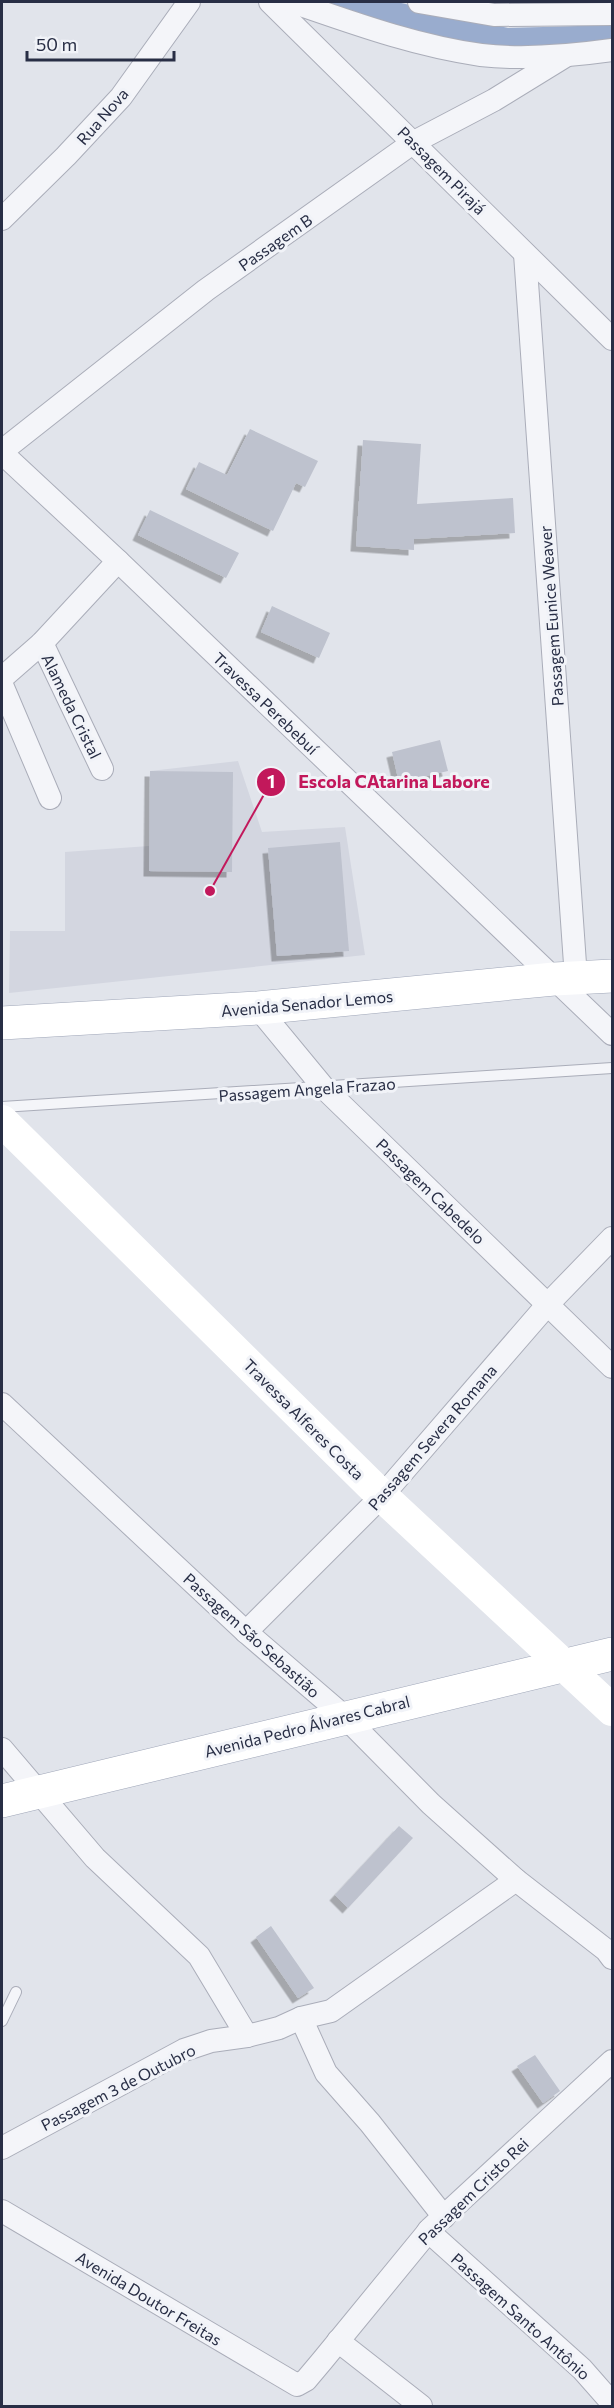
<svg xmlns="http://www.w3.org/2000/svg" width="614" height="2408" font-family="Commissioner,sans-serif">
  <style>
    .built { fill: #d3d6e0 }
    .water { fill: #99acce }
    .building { fill: #bec2ce; filter: url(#shadow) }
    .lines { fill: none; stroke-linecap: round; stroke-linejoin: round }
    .lane-casing { stroke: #aaadb9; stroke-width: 12 }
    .street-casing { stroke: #aaadb9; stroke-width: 24 }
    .primary-casing { stroke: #9fa6b8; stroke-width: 34 }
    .lane { stroke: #f4f5f9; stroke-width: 10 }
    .street { stroke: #f4f5f9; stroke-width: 22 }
    .secondary { stroke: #fff; stroke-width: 32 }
    .primary { stroke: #fff; stroke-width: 33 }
    .labels { text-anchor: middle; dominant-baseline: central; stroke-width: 6; stroke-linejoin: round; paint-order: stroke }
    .street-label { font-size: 16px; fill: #282e45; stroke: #f1f3f8 }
    .leader { fill: none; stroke: #c2185b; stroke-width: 2 }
    .callout-dot { fill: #c2185b; stroke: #f1f3f8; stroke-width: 2 }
    .mark-label { font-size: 18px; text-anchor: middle; font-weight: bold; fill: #fff }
    .callout-label { font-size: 18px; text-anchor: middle; font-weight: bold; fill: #c2185b; stroke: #f1f3f8; stroke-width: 6; stroke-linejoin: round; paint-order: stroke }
  </style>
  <defs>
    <filter id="shadow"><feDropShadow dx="-5.5" dy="5.5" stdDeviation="0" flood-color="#0004"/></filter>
  </defs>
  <rect width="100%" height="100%" fill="#e1e4eb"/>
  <polygon class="built" points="238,761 262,832 345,827 365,955 9,993 10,931 65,931 65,852 149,846 150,771"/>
  <polygon class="water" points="312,2 397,2 508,28 612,25 612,48 496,47 416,36"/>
  <g class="building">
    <polygon points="250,429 318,461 305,487 296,483 273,531 186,489 199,462 227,475"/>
    <polygon points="363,440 421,444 417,504 513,498 515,533 414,539 414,550 356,546"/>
    <polygon points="150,510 239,553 226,578 138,535"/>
    <polygon points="272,606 330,633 319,658 261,632"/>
    <polygon points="440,740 448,771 399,782 392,752"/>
    <polygon points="150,771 233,772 232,872 149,871"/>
    <polygon points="340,842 349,951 277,956 268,848"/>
    <polygon points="399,1826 413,1838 348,1908 335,1895"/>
    <polygon points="271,1926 314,1988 298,1998 256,1937"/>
    <polygon points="535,2055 560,2091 543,2103 517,2066"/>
  </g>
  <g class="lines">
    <g class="lane-casing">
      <g id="lane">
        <polyline points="2,1107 612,1068"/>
        <polyline points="2,2021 16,1992"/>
      </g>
    </g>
    <g class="street-casing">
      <g id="street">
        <polyline points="270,2 612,339"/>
        <path d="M292,2c61,21 124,44 189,53 43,5 88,1 131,-5"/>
        <polyline points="419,2 494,15 612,14"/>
        <polyline points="2,219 66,156 121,97 189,2"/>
        <polyline points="525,254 576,978"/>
        <polyline points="2,451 206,290 414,142 494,100 564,57"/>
        <polyline points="2,453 118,561 612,1034"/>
        <polyline points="42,643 102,769"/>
        <polyline points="2,678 42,643 118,561"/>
        <polyline points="2,685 50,798"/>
        <polyline points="258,1008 324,1088 612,1367"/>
        <polyline points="2,1404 246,1632 345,1717 431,1804 516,1880 606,1950 612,1958"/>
        <polyline points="246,1632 382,1496 548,1304 612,1238"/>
        <polyline points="2,1749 95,1858 199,1956 247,2036"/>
        <polyline points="301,2018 326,2073 370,2123 444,2217"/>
        <polyline points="2,2148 184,2050 211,2041 247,2036 279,2028 301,2018 331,2011 516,1880"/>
        <polyline points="2,2211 297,2385 306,2380 322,2361 431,2228 612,2061"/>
        <polyline points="428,2231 582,2369 612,2403"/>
        <polyline points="338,2341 421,2406"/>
      </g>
    </g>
    <g class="primary-casing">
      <g id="primary">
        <polyline points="2,1023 258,1008 554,979 612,976"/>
        <polyline points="2,1801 612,1654"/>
      </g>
    </g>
    <use href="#lane" class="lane"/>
    <use href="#street" class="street"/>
    <polyline class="secondary" points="2,1121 382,1496 612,1710"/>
    <use href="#primary" class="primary"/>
  </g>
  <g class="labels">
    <g class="street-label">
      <text transform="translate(102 116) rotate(-49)">Rua Nova</text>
      <text transform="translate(442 170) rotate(45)">Passagem Pirajá</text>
      <text transform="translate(275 242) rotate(-35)">Passagem B</text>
      <text transform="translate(551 616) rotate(-94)">Passagem Eunice Weaver</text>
      <text transform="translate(266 703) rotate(44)">Travessa Perebebuí</text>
      <text transform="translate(72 706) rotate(64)">Alameda Cristal</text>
      <text transform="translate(307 1003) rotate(-5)">Avenida Senador Lemos</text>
      <text transform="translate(307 1089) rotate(-4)">Passagem Angela Frazao</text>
      <text transform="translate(431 1191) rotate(44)">Passagem Cabedelo</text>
      <text transform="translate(304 1419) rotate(45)">Travessa Alferes Costa</text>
      <text transform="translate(432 1437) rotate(-49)">Passagem Severa Romana</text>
      <text transform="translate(252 1635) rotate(42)">Passagem São Sebastião</text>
      <text transform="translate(307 1726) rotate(-14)">Avenida Pedro Álvares Cabral</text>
      <text transform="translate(118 2087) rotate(-27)">Passagem 3 de Outubro</text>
      <text transform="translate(473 2191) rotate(-44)">Passagem Cristo Rei</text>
      <text transform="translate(149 2298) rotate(31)">Avenida Doutor Freitas</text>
      <text transform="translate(521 2316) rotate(42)">Passagem Santo Antônio</text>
    </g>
  </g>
  <path class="leader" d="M210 891L271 782"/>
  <g class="callout-dot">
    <circle cx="210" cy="891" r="6"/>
    <circle cx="271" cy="782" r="15"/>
  </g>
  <g class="mark-label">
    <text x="271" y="788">1</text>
  </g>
  <g class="callout-label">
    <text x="394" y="788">Escola CAtarina Labore</text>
  </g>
  <rect width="614" height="2408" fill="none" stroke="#282e45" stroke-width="6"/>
  <path d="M27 51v9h147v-9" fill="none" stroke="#282e45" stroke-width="3"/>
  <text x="36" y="51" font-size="18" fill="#282e45" stroke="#f1f3f8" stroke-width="4.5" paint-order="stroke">50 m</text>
</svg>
